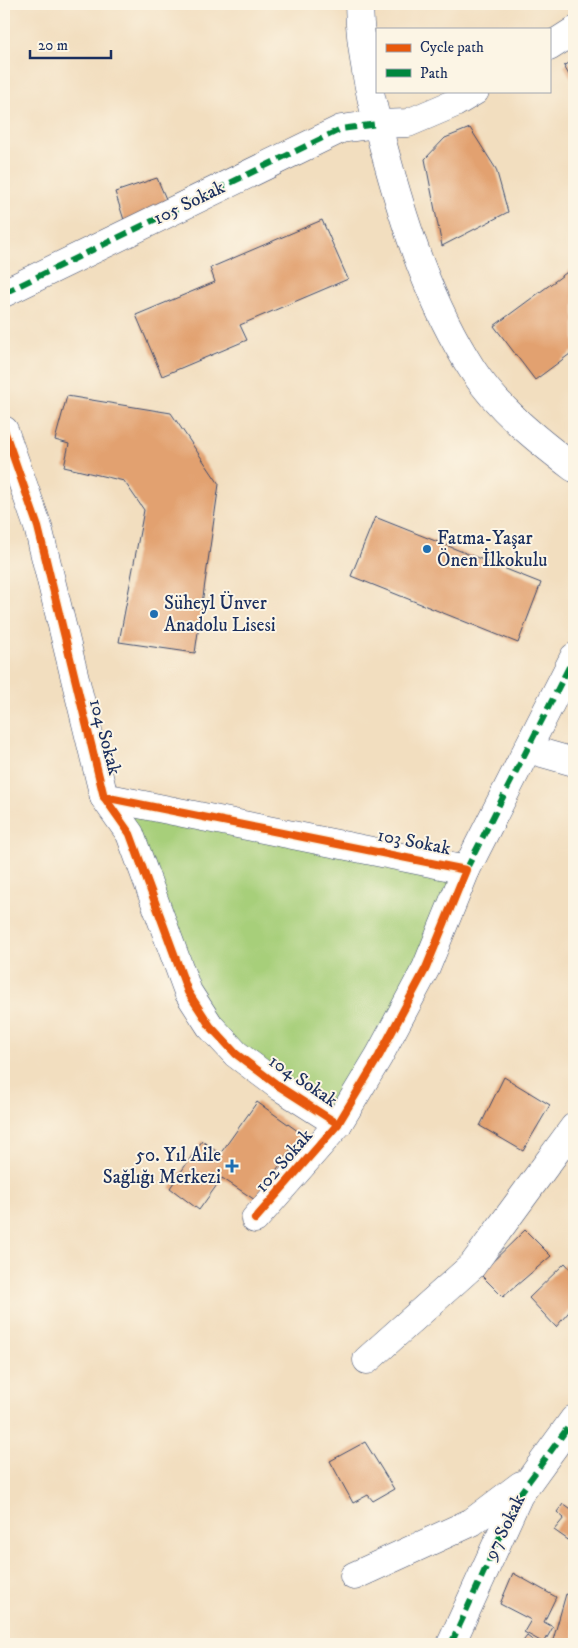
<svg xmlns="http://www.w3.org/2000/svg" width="578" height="1648" font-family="'IM FELL DW Pica',serif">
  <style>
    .green { fill: #a7cf7a; stroke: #617f6c }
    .building { fill: #e2a16f }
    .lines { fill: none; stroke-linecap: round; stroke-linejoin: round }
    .minor-casing { stroke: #3b496d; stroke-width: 29 }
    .minor { stroke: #fff; stroke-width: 28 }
    .quiet { stroke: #00873e; stroke-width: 6; stroke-dasharray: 12 6; stroke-linecap: butt }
    .cycleway-casing { stroke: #fcf5e5; stroke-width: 11 }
    .cycleway { stroke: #e8590c; stroke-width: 8 }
    .poi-dot { fill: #1f6fb2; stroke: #fcf5e5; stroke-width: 2 }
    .labels { text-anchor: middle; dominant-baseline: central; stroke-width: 4; stroke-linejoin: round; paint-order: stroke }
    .street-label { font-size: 19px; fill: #1b2f5e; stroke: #fcf5e5 }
    .poi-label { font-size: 19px; fill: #1b2f5e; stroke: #fcf5e5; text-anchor: start }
  </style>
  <rect width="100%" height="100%" fill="#fcf5e5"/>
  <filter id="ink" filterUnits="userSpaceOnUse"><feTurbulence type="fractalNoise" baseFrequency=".02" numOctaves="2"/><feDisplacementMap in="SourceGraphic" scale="10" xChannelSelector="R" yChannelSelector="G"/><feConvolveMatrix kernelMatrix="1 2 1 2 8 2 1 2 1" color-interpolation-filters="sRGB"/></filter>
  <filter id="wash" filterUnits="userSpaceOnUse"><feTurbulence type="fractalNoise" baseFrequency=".0096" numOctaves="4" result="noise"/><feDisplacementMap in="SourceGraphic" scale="20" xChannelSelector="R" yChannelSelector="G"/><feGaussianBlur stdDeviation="1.12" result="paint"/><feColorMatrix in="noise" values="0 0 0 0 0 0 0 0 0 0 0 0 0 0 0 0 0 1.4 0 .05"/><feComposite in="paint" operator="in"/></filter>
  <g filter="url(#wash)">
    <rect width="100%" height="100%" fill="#f2debf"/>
    <polygon class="green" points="120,796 438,864 464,850 426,968 338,1124 210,1026"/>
    <g id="blocks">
      <g class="building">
        <polygon points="574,60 574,84 564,66"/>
        <polygon points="470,128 496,169 508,212 442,246 425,159 445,138"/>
        <polygon points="157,178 169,206 125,223 115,192"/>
        <polygon points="322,220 348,279 240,325 247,340 162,376 136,315 215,282 210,268"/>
        <polygon points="574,267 574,351 535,380 494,326"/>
        <polygon points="67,396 171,413 219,484 195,653 119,642 144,510 124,481 64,467 69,444 55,440"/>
        <polygon points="375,517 541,583 518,643 351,576"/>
        <polygon points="504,1077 550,1105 523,1151 480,1126"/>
        <polygon points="257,1102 302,1134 255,1200 222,1178 199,1210 170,1188 202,1141 220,1154"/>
        <polygon points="525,1230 551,1256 503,1297 480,1274"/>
        <polygon points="565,1263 574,1273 572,1277 574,1279 574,1306 556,1327 529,1298"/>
        <polygon points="365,1442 394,1489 373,1501 368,1495 353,1503 330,1461"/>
        <polygon points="563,1504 574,1512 574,1544 554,1530 564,1518 557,1512"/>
        <polygon points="513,1573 556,1597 544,1622 553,1627 544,1643 524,1632 531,1620 500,1604"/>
        <polygon points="566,1594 574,1597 574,1643 553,1640"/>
        <polygon points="527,1636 538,1644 521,1644"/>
      </g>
    </g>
  </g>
  <g filter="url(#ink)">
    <use href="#blocks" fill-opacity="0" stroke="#3b496d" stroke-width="1"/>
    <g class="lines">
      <g class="minor-casing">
        <g id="minor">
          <path d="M359,4c1,51 13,102 27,152 20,73 44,148 86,213 26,40 65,71 102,99"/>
          <polyline points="549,47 574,31"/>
          <polyline points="4,293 341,129 377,124 408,123 455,103 475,91"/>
          <polyline points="4,430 38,527 104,797 130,834 188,992 210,1026 236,1054 280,1087 338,1124"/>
          <polyline points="528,749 574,762"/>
          <polyline points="104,797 466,870 426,968 379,1056 338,1124 255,1219"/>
          <polyline points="466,870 574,657"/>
          <polyline points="367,1360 472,1266 574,1127"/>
          <polyline points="354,1576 472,1522 521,1485"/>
          <polyline points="451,1644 519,1495 574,1419"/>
        </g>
      </g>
      <use href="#minor" class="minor"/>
      <g class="quiet">
        <polyline points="4,293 341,129 377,124"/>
        <polyline points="466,870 574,657"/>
        <polyline points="451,1644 519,1495 574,1419"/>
      </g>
      <g class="cycleway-casing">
        <g id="cycleway">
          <polyline points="4,430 38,527 104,797 130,834 188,992 210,1026 236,1054 280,1087 338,1124"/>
          <polyline points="104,797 466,870 426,968 379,1056 338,1124 255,1219"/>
        </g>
      </g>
      <use href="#cycleway" class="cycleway"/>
    </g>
  </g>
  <g class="poi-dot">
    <circle cx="427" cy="549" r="5"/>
    <circle cx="154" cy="614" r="5"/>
    <path d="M229.5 1158.5h5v5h5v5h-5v5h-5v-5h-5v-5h5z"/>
  </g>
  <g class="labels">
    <g class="street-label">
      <text transform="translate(189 203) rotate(-26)">105 Sokak</text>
      <text transform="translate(105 737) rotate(75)">104 Sokak</text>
      <text transform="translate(414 842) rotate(11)">103 Sokak</text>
      <text transform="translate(303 1081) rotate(34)">104 Sokak</text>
      <text transform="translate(284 1161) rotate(-49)">102 Sokak</text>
      <text transform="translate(505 1527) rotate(-64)">97 Sokak</text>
    </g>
    <g class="poi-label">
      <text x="437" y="538">Fatma-Yaşar<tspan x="437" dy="22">Önen İlkokulu</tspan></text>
      <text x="164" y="603">Süheyl Ünver<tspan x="164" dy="22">Anadolu Lisesi</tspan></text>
      <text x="221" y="1155" text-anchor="end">50. Yıl Aile<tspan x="221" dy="22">Sağlığı Merkezi</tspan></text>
    </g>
  </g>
  <rect width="578" height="1648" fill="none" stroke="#fcf5e5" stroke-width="20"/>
  <rect x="376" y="28" width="175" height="65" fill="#fcf5e5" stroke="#a2a6af"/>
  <rect x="386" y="44" width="25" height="8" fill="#e8590c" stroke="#a2a6af"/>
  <text x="420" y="52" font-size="15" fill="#1b2f5e">Cycle path</text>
  <rect x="386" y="69" width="25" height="8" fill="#00873e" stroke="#a2a6af"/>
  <text x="420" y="78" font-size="15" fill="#1b2f5e">Path</text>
  <path d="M30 50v8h81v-8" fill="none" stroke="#1b2f5e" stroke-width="2.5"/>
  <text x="38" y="50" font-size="15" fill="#1b2f5e" stroke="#fcf5e5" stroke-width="4" paint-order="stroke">20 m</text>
</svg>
